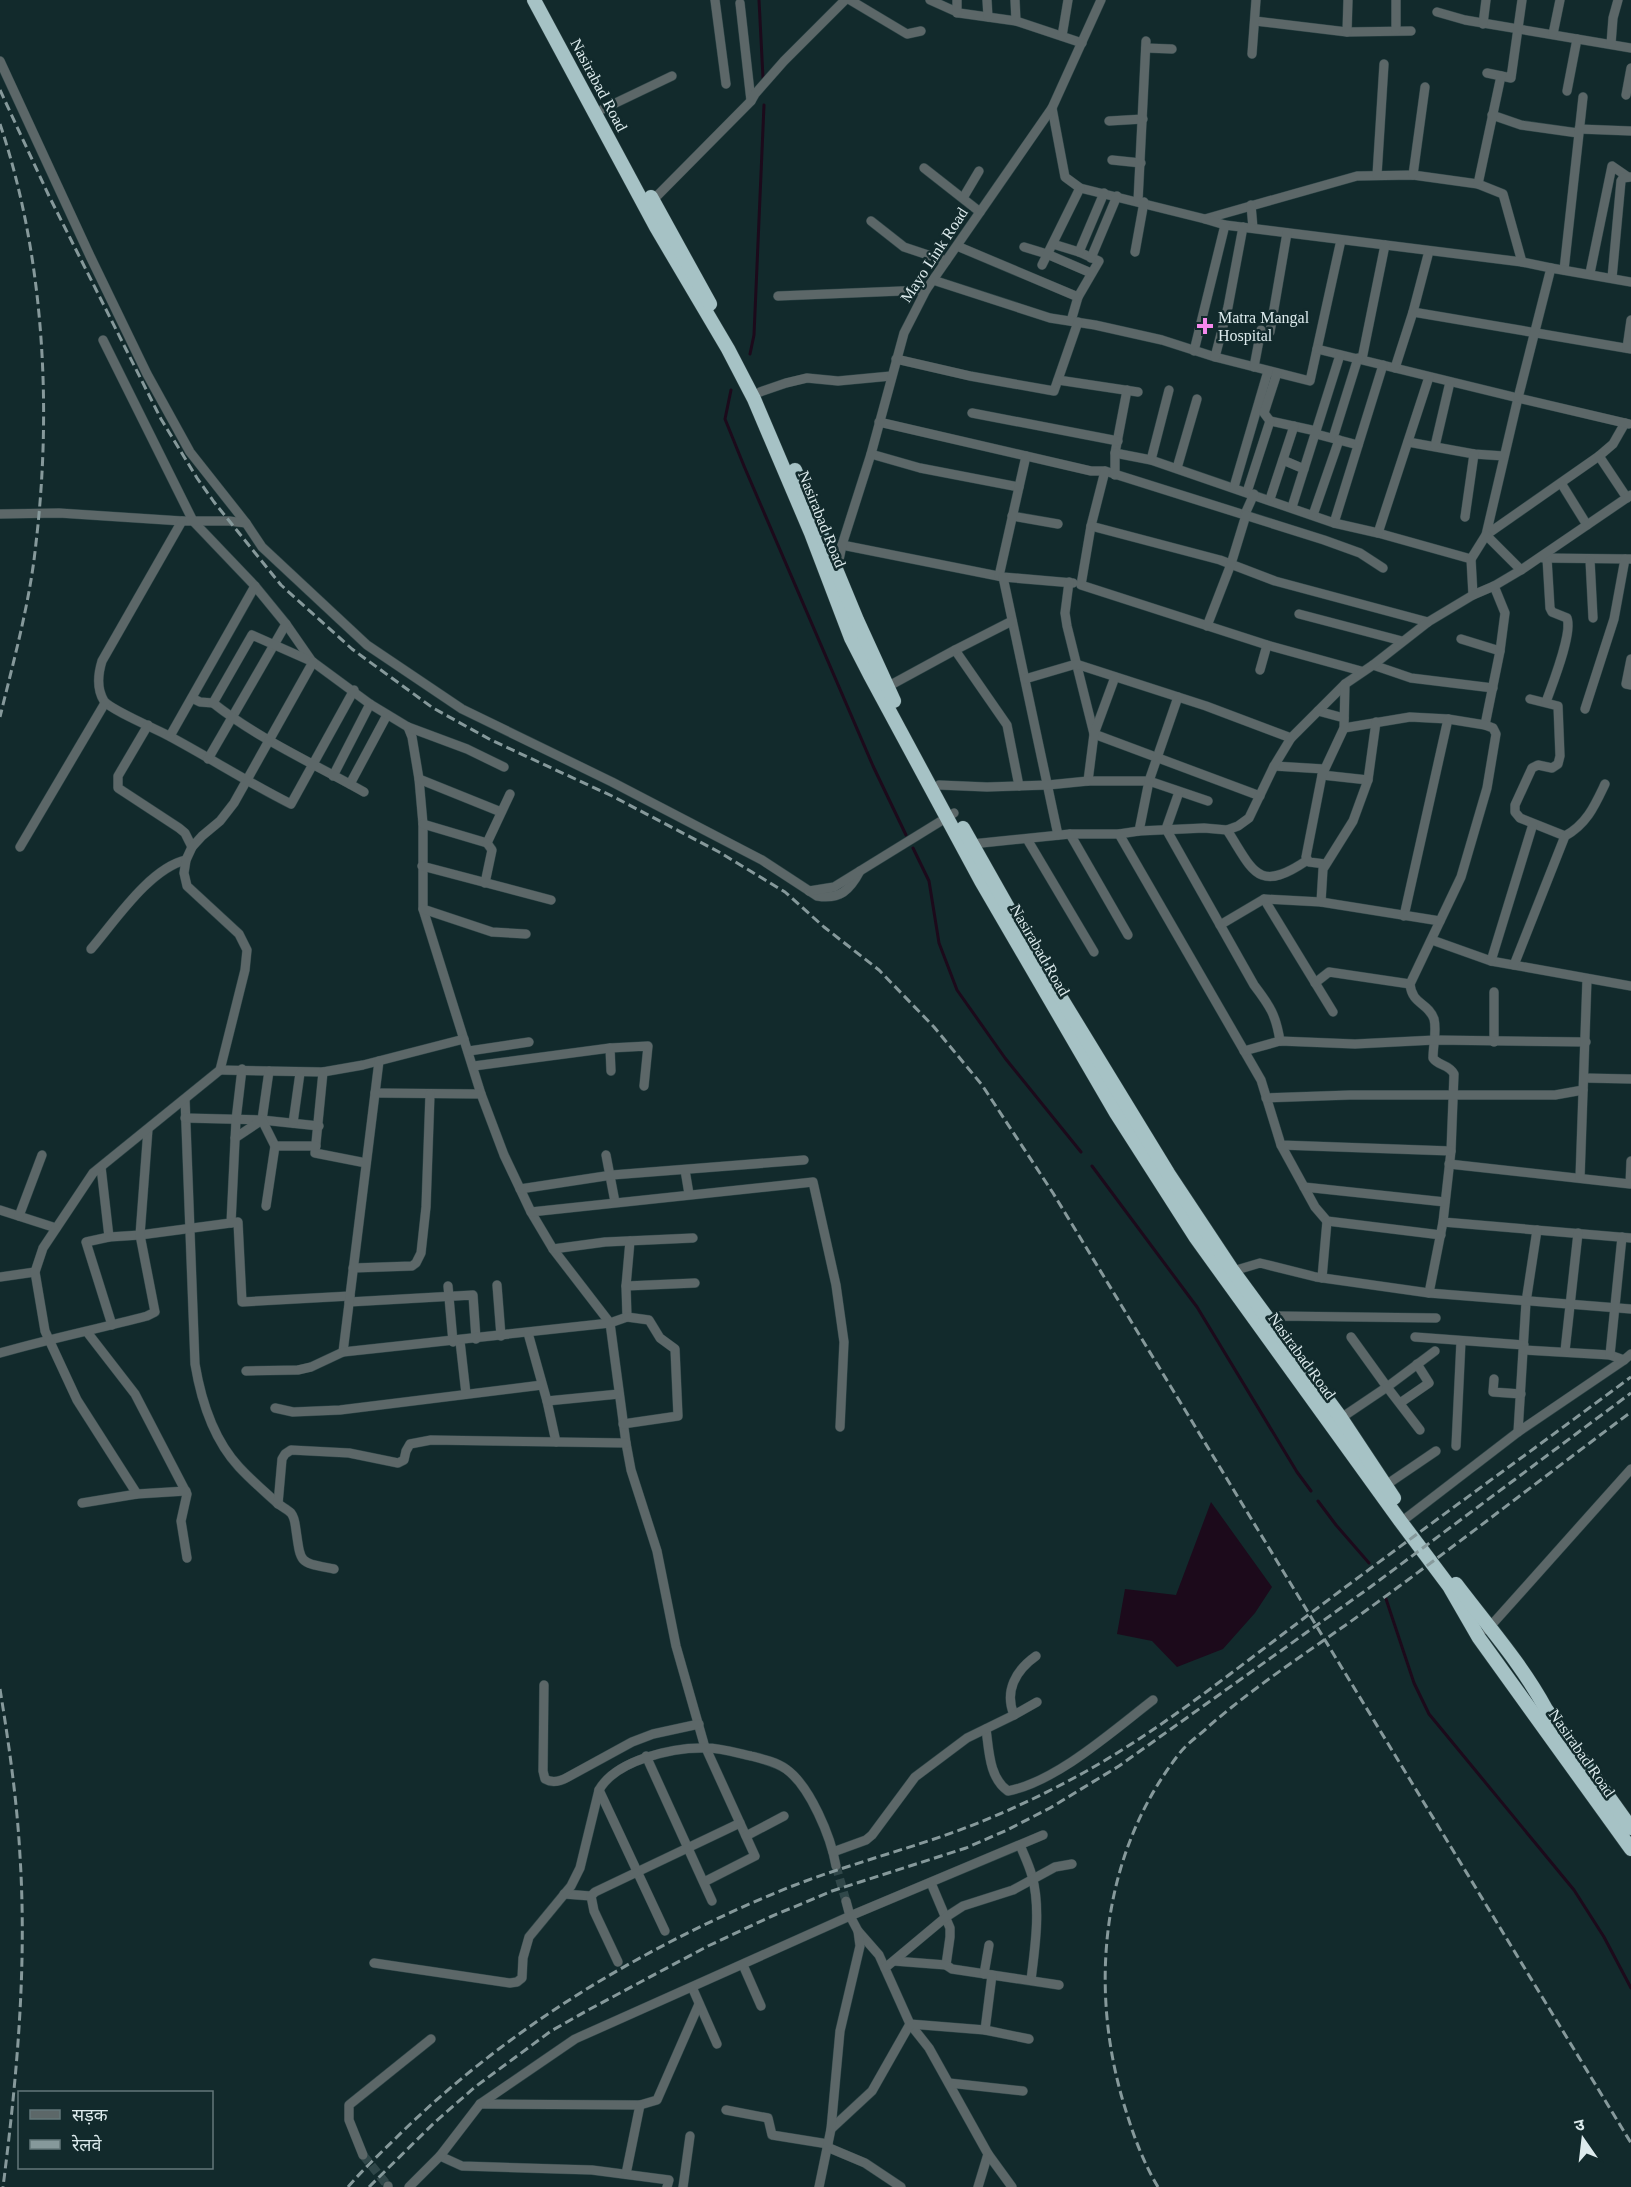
<svg xmlns="http://www.w3.org/2000/svg" width="1631" height="2187" font-family="'Times New Roman','Noto Sans Devanagari',serif">
  <style>
    .water { fill: #1c0a1b }
    .lines { fill: none; stroke-linecap: round; stroke-linejoin: round }
    .stream { stroke: #1c0a1b; stroke-width: 3 }
    .minor-tunnel { stroke: #304749; stroke-width: 9; stroke-dasharray: 9 4.5; stroke-linecap: butt }
    .minor-casing { stroke: #2e4547; stroke-width: 10 }
    .highway-casing { stroke: #2e4547; stroke-width: 15 }
    .minor { stroke: #5c6768; stroke-width: 9 }
    .highway { stroke: #a6c2c5; stroke-width: 14 }
    .rail { stroke: #86999b; stroke-width: 3; stroke-dasharray: 9 4.5; stroke-linecap: butt }
    .poi-dot { fill: #f689ed; stroke: #122a2c; stroke-width: 2 }
    .labels { text-anchor: middle; dominant-baseline: central; stroke-width: 5; stroke-linejoin: round; paint-order: stroke }
    .street-label { font-size: 16px; fill: #ddebed; stroke: #122a2c }
    .poi-label { font-size: 16px; fill: #ddebed; stroke: #122a2c; text-anchor: start }
  </style>
  <rect width="100%" height="100%" fill="#122a2c"/>
  <polygon class="water" points="1211,1502 1272,1587 1255,1613 1223,1649 1177,1667 1152,1641 1117,1634 1125,1589 1176,1595"/>
  <g class="lines">
    <g class="stream">
      <polyline points="759,0 763,78"/>
      <polyline points="750,354 754,335 764,105"/>
      <polyline points="731,390 725,419 744,466 873,766 906,835"/>
      <polyline points="913,848 929,881 939,943 957,990 1005,1058 1081,1152"/>
      <polyline points="1092,1166 1197,1307 1297,1472 1311,1491"/>
      <polyline points="1318,1501 1336,1525 1369,1563"/>
      <polyline points="1386,1599 1414,1683 1429,1714 1574,1890 1604,1937 1631,1988"/>
    </g>
    <g class="minor-tunnel">
      <polyline points="836,1866 846,1901"/>
      <polyline points="363,2155 388,2186"/>
    </g>
    <g class="minor-casing">
      <g id="minor">
        <polyline points="715,0 726,84"/>
        <polyline points="850,0 907,34 921,31"/>
        <polyline points="930,0 959,13 1016,21 1082,43"/>
        <polyline points="957,0 957,13"/>
        <polyline points="987,0 988,17"/>
        <polyline points="1015,0 1016,21"/>
        <polyline points="740,3 751,101"/>
        <polyline points="1437,12 1465,20 1631,48"/>
        <polyline points="1255,21 1347,32 1411,31"/>
        <polyline points="1483,24 1486,0"/>
        <polyline points="1396,30 1396,0"/>
        <polyline points="1347,32 1348,0"/>
        <polyline points="1553,34 1560,0"/>
        <polyline points="1062,36 1068,0"/>
        <polyline points="1611,44 1613,18 1618,0"/>
        <polyline points="1146,48 1172,49"/>
        <polyline points="1252,54 1256,0"/>
        <path d="M0,61l90,195 57,118 43,78 56,71 16,24 105,98 95,64 150,73 150,78 55,36c23,4 33,-6 43,-25"/>
        <polyline points="1487,73 1511,78 1522,0"/>
        <polyline points="1567,91 1577,39"/>
        <polyline points="1626,95 1631,68"/>
        <polyline points="1052,108 1065,177 1080,188 1205,219 1357,176 1413,175 1478,184 1503,194 1522,262"/>
        <polyline points="603,109 672,76"/>
        <polyline points="1492,115 1521,125 1578,133"/>
        <polyline points="1109,121 1143,119"/>
        <polyline points="1579,129 1631,131"/>
        <polyline points="1112,160 1141,163"/>
        <polyline points="924,168 980,212"/>
        <polyline points="1377,175 1384,64"/>
        <polyline points="1413,175 1425,87"/>
        <polyline points="1478,184 1501,76"/>
        <polyline points="963,198 979,171"/>
        <polyline points="653,200 751,101 755,94 784,61 845,0"/>
        <polyline points="1138,201 1146,41"/>
        <polyline points="1251,205 1253,228"/>
        <polyline points="1205,219 1225,225 1522,262 1551,268"/>
        <polyline points="871,221 904,247 946,261"/>
        <polyline points="1053,244 1079,252 1099,261 1078,297 1071,321"/>
        <polyline points="957,246 1078,297"/>
        <polyline points="1024,247 1047,254 1091,273"/>
        <polyline points="1079,252 1104,193"/>
        <polyline points="1135,252 1144,202"/>
        <polyline points="1091,258 1117,196"/>
        <polyline points="1042,265 1080,188"/>
        <polyline points="1564,270 1583,97"/>
        <polyline points="1590,273 1612,166 1628,177"/>
        <polyline points="1612,278 1621,181 1623,178 1631,177"/>
        <polyline points="933,280 1050,318 1095,325 1162,340 1215,357 1310,381 1341,240"/>
        <polyline points="778,296 926,290"/>
        <polyline points="1413,312 1631,349"/>
        <polyline points="1270,332 1287,233"/>
        <polyline points="103,340 193,521 255,586 286,624 311,660"/>
        <polyline points="1627,348 1631,320"/>
        <polyline points="1317,349 1518,398 1486,535 1599,456 1613,444 1625,423"/>
        <polyline points="1194,351 1225,225"/>
        <polyline points="1215,357 1228,307 1243,227"/>
        <polyline points="896,359 970,376 1054,391 1078,322"/>
        <polyline points="1362,359 1385,245"/>
        <polyline points="1254,367 1261,330"/>
        <polyline points="1395,368 1413,312 1429,251"/>
        <polyline points="1058,380 1138,392"/>
        <polyline points="1127,390 1115,453 1151,460 1334,523 1378,533 1471,559 1486,535 1521,570"/>
        <polyline points="760,392 786,383 807,378 838,381 891,376"/>
        <polyline points="972,413 1118,441"/>
        <polyline points="1270,421 1316,431"/>
        <polyline points="879,422 1091,471 1105,471 1324,540 1360,553 1383,568"/>
        <polyline points="1629,424 1518,398 1551,268 1631,282"/>
        <polyline points="1316,434 1358,445"/>
        <polyline points="1333,438 1358,358"/>
        <polyline points="1408,442 1474,454 1504,456"/>
        <polyline points="1435,446 1450,382"/>
        <polyline points="1115,453 1115,475"/>
        <polyline points="871,454 920,468 1019,487"/>
        <polyline points="1599,456 1627,498"/>
        <polyline points="1151,460 1169,390"/>
        <polyline points="1283,460 1304,469"/>
        <polyline points="1177,468 1197,399"/>
        <polyline points="1105,471 1091,526 1081,585 1267,645 1361,671"/>
        <polyline points="1561,483 1587,525"/>
        <polyline points="1234,487 1268,371"/>
        <polyline points="1247,492 1270,421 1264,413 1277,373"/>
        <polyline points="1270,499 1294,426"/>
        <polyline points="1292,507 1340,355"/>
        <polyline points="0,514 59,513 182,521 229,521 246,523"/>
        <polyline points="1245,514 1254,494"/>
        <polyline points="1313,515 1339,440"/>
        <polyline points="1012,516 1058,524"/>
        <polyline points="1465,517 1474,454"/>
        <path d="M182,521l-80,140c-4,13 -6,27 2,40 7,9 52,28 65,35 41,22 80,47 122,68l63,-114"/>
        <polyline points="1334,523 1383,365"/>
        <polyline points="1091,526 1220,560 1275,581 1428,622"/>
        <polyline points="1378,533 1429,377"/>
        <polyline points="842,545 1003,577 1073,583"/>
        <polyline points="1543,558 1631,559"/>
        <polyline points="1471,559 1473,595"/>
        <polyline points="1590,560 1593,618"/>
        <polyline points="837,570 842,545 871,454 904,333 926,290 1052,108 1101,0"/>
        <polyline points="999,576 1026,456"/>
        <polyline points="1003,577 1058,835"/>
        <polyline points="1069,582 1065,613 1067,626 1094,734 1260,796"/>
        <polyline points="1299,614 1402,641"/>
        <polyline points="1207,626 1231,564 1246,515"/>
        <polyline points="1461,639 1500,651"/>
        <polyline points="955,650 1007,725 1019,786"/>
        <polyline points="1631,659 1626,684 1631,685"/>
        <polyline points="1373,665 1411,678 1493,688"/>
        <polyline points="1260,670 1267,645"/>
        <polyline points="1025,679 1076,664 1206,706 1291,738"/>
        <polyline points="887,687 955,650 1012,621"/>
        <polyline points="192,698 200,702 213,703"/>
        <polyline points="1530,699 1558,706 1560,756 1558,764 1552,768 1538,765 1532,768 1515,805 1515,812 1520,818 1565,836"/>
        <path d="M1546,702c6,-17 27,-69 21,-84l-15,-6 -2,-4 -3,-50"/>
        <polyline points="1585,709 1614,619 1625,559"/>
        <polyline points="1318,711 1344,718"/>
        <polyline points="148,725 118,776 118,788 179,828 185,833 192,847"/>
        <polyline points="1485,725 1500,651 1505,613 1494,586"/>
        <polyline points="408,727 412,737 419,779 423,824 423,909 481,1094 504,1155 531,1212 553,1249 610,1323 626,1443 631,1470 657,1551 676,1646 704,1744 755,1856 704,1882"/>
        <path d="M1344,728l66,-11 38,2 37,6 8,3 3,6 -9,54 -26,89 -51,107c2,21 18,18 24,35 3,12 -1,26 -1,39 5,8 16,6 21,16l-3,77 -8,71 -14,71"/>
        <polyline points="170,736 255,586"/>
        <polyline points="208,759 286,624"/>
        <polyline points="1274,766 1324,769"/>
        <polyline points="1322,775 1368,780"/>
        <polyline points="333,776 370,704"/>
        <polyline points="419,779 501,812"/>
        <polyline points="1088,781 1094,734 1115,677"/>
        <polyline points="350,784 387,715"/>
        <polyline points="939,785 987,787 1048,785 1088,781 1149,781 1208,801"/>
        <path d="M364,792c-51,-29 -104,-52 -151,-89l39,-68 61,27 57,42 38,23 59,22 37,18"/>
        <path d="M1179,792l-13,37 88,156c16,21 22,30 26,56"/>
        <polyline points="423,824 487,843 510,794"/>
        <path d="M1227,830c26,40 30,64 79,31"/>
        <polyline points="1139,831 1149,781 1178,697"/>
        <polyline points="1070,834 1128,935"/>
        <polyline points="1119,834 1261,1080 1281,1145 1451,1151"/>
        <polyline points="1027,839 1094,952"/>
        <polyline points="972,844 1070,834 1119,834 1139,831 1204,828 1227,830 1238,826 1249,818 1274,766 1291,738 1345,684 1373,665 1428,622 1473,595 1494,586 1521,570 1631,495"/>
        <polyline points="20,847 105,703"/>
        <polyline points="1325,864 1309,862 1306,857 1322,775 1344,728 1345,684"/>
        <polyline points="422,866 551,900"/>
        <polyline points="485,883 492,850 487,843"/>
        <polyline points="809,891 834,887 954,813"/>
        <polyline points="1264,899 1333,1012"/>
        <polyline points="1321,902 1323,869 1353,821 1368,780 1376,722"/>
        <polyline points="423,909 492,932 526,934"/>
        <polyline points="1404,916 1448,719"/>
        <polyline points="1220,925 1264,899 1321,902 1440,921"/>
        <polyline points="1432,940 1491,961 1631,986"/>
        <path d="M91,949c24,-28 59,-81 95,-89"/>
        <polyline points="1491,961 1533,824"/>
        <path d="M1514,965l51,-129c22,-12 30,-31 40,-52"/>
        <polyline points="1315,983 1329,972 1410,984"/>
        <polyline points="1494,992 1494,1042"/>
        <polyline points="610,1048 611,1071"/>
        <polyline points="469,1051 529,1042"/>
        <polyline points="1244,1051 1280,1041 1355,1044 1435,1040 1586,1042"/>
        <polyline points="474,1066 610,1048 648,1046 644,1086"/>
        <polyline points="220,1070 323,1072 363,1065 464,1039"/>
        <polyline points="323,1072 315,1153 366,1163"/>
        <polyline points="1584,1078 1631,1079"/>
        <polyline points="375,1093 481,1094"/>
        <polyline points="1266,1098 1350,1095 1555,1095 1583,1090"/>
        <path d="M185,1099l10,265c6,36 19,76 44,103 12,13 25,24 37,35 4,4 11,7 15,11 4,5 4,11 5,17 5,35 3,32 38,39"/>
        <polyline points="185,1118 262,1120 319,1126"/>
        <polyline points="262,1120 269,1071"/>
        <polyline points="293,1123 300,1073"/>
        <polyline points="235,1138 262,1120 275,1146"/>
        <polyline points="1281,1145 1315,1207 1327,1221 1441,1235"/>
        <polyline points="606,1155 615,1202"/>
        <polyline points="1449,1164 1630,1184 1631,1161"/>
        <polyline points="101,1167 109,1237"/>
        <polyline points="685,1170 689,1194"/>
        <polyline points="1580,1178 1587,979"/>
        <polyline points="1304,1187 1445,1202"/>
        <polyline points="520,1189 612,1175 804,1160"/>
        <polyline points="266,1206 275,1146 316,1146"/>
        <polyline points="0,1210 56,1228"/>
        <polyline points="531,1212 813,1182 836,1285 844,1342 840,1427"/>
        <polyline points="19,1216 42,1155"/>
        <polyline points="1443,1222 1631,1238"/>
        <polyline points="231,1223 236,1120 242,1069"/>
        <polyline points="1537,1230 1526,1302 1518,1432 1624,1360"/>
        <polyline points="553,1249 605,1242 693,1238"/>
        <polyline points="353,1268 412,1266 416,1263 421,1253 426,1207 430,1094"/>
        <polyline points="1233,1271 1260,1263 1316,1277 1429,1293 1631,1309"/>
        <polyline points="0,1277 35,1272"/>
        <polyline points="1322,1278 1327,1221"/>
        <polyline points="497,1285 501,1336"/>
        <polyline points="448,1286 453,1342"/>
        <polyline points="626,1286 695,1283"/>
        <polyline points="349,1302 473,1295 476,1339"/>
        <polyline points="1272,1321 1278,1316 1436,1318"/>
        <polyline points="112,1325 86,1242 109,1237 140,1235 238,1222 242,1302 350,1296"/>
        <polyline points="87,1332 135,1394 187,1494 181,1521 187,1558"/>
        <polyline points="528,1333 547,1401 556,1442"/>
        <polyline points="1415,1337 1524,1345"/>
        <polyline points="460,1341 466,1394"/>
        <polyline points="1524,1350 1610,1355 1624,1360 1631,1354"/>
        <polyline points="1565,1351 1578,1233"/>
        <polyline points="343,1352 379,1061"/>
        <path d="M0,1353c48,-14 98,-24 147,-37l8,-4 -15,-77 8,-106"/>
        <polyline points="1610,1355 1622,1237"/>
        <polyline points="246,1371 298,1370 311,1367 343,1352 610,1323 627,1317 626,1286 630,1241"/>
        <polyline points="1494,1379 1493,1392 1521,1394"/>
        <polyline points="547,1401 619,1394"/>
        <polyline points="1400,1403 1429,1383 1417,1364"/>
        <polyline points="275,1408 293,1412 340,1410 542,1385"/>
        <polyline points="1341,1418 1387,1387 1351,1337"/>
        <polyline points="623,1424 678,1416 675,1349 660,1338 649,1320 627,1317"/>
        <polyline points="1420,1430 1387,1387 1435,1351"/>
        <polyline points="1456,1446 1461,1341"/>
        <polyline points="1386,1485 1436,1451"/>
        <polyline points="137,1494 77,1400 45,1331 35,1272 43,1248 93,1173 220,1070 245,970 247,950 239,934 187,886 184,873 186,860 192,847 202,836 220,821 234,803 313,662"/>
        <polyline points="82,1503 137,1494 186,1491"/>
        <polyline points="278,1504 282,1459 285,1454 291,1450 349,1453 398,1463 404,1460 406,1451 410,1444 431,1440 626,1443"/>
        <polyline points="1401,1522 1518,1432"/>
        <polyline points="1487,1630 1631,1469"/>
        <path d="M544,1685l-1,86 2,8c8,5 16,2 23,-2l64,-35 21,-8 46,-10"/>
        <path d="M1014,1715c-10,-24 2,-45 22,-59"/>
        <path d="M986,1729c3,21 3,49 22,62 48,-9 106,-61 145,-91"/>
        <polyline points="646,1756 712,1901"/>
        <polyline points="599,1790 665,1931"/>
        <polyline points="746,1836 784,1816"/>
        <path d="M1020,1845c4,10 9,20 12,31 9,32 3,71 -1,104"/>
        <polyline points="833,1852 866,1840 872,1835 915,1777 967,1738 1014,1715 1037,1702"/>
        <polyline points="931,1883 950,1928 950,1937 946,1965 952,1969 1059,1985"/>
        <polyline points="564,1894 591,1896"/>
        <polyline points="846,1901 850,1916 858,1931 879,1955 910,2024 929,2048 988,2154 978,2187"/>
        <polyline points="894,1961 946,1965"/>
        <polyline points="618,1962 594,1911 591,1896 595,1892 740,1823"/>
        <path d="M374,1963l136,20 7,-1 5,-4 1,-20 6,-21 42,-51 9,-18 19,-78c17,-30 74,-43 107,-42 15,0 31,5 45,8 12,3 25,6 35,13 24,17 45,68 50,97"/>
        <polyline points="743,1965 761,2006"/>
        <polyline points="885,1968 946,1917 963,1906 1013,1890 1055,1867 1072,1864"/>
        <polyline points="984,1974 989,1945"/>
        <polyline points="692,1987 717,2044"/>
        <polyline points="985,2030 992,1975"/>
        <polyline points="949,2083 1023,2091"/>
        <polyline points="480,2104 640,2105 657,2100 699,2004"/>
        <polyline points="726,2110 768,2118 772,2135 828,2144"/>
        <polyline points="831,2129 872,2091 910,2024 985,2030 1029,2039"/>
        <polyline points="827,2147 865,2163 901,2187"/>
        <polyline points="988,2154 1012,2187"/>
        <polyline points="363,2155 349,2120 349,2105 431,2039"/>
        <polyline points="440,2156 462,2166 592,2170 669,2180 667,2187"/>
        <polyline points="626,2174 640,2105"/>
        <polyline points="388,2186 388,2187"/>
        <polyline points="409,2187 440,2156 480,2104 575,2039 850,1916 1043,1835"/>
        <polyline points="683,2187 690,2136"/>
        <polyline points="819,2187 831,2129 840,2031 860,1946 858,1931"/>
      </g>
    </g>
    <g class="highway-casing">
      <g id="highway">
        <polyline points="534,0 656,227 728,349 754,399 811,533 851,638 870,675 981,881 1116,1113 1196,1238 1401,1522 1449,1586 1479,1638 1631,1849"/>
        <polyline points="651,197 710,304"/>
        <polyline points="795,470 857,620 894,701"/>
        <polyline points="963,828 1036,957 1168,1173 1233,1271 1341,1418 1394,1498"/>
        <path d="M1456,1584c31,41 65,79 90,125l85,119"/>
      </g>
    </g>
    <use href="#minor" class="minor"/>
    <use href="#highway" class="highway"/>
    <g class="rail">
      <polyline points="0,90 49,196 161,419 197,478 214,502 281,585 352,649 433,708 491,740 612,796 719,852 785,892 824,927 879,970 934,1027 982,1085 1053,1193 1631,2143"/>
      <path d="M0,124c44,131 52,283 36,419 -6,59 -22,116 -36,174"/>
      <path d="M0,1689c9,56 17,111 20,167 7,111 -3,221 -17,331"/>
      <path d="M348,2187c17,-20 36,-37 54,-55 108,-105 235,-181 373,-239 50,-21 102,-35 153,-52 53,-17 106,-41 155,-68 74,-41 140,-94 208,-145 112,-85 227,-167 340,-251"/>
      <polyline points="369,2187 435,2122 475,2087 551,2031 590,2009 708,1946 770,1917 832,1891 966,1848 1007,1830 1050,1808 1119,1766 1369,1588 1631,1393"/>
      <path d="M1158,2187c-14,-23 -24,-50 -32,-76 -38,-119 -26,-256 53,-357 8,-11 21,-19 30,-28 44,-38 94,-71 141,-104 95,-68 187,-140 281,-210"/>
    </g>
  </g>
  <path class="poi-dot" d="M1202 317h6v6h6v6h-6v6h-6v-6h-6v-6h6z"/>
  <g class="labels">
    <g class="street-label">
      <text transform="translate(599 85) rotate(62)">Nasirabad Road</text>
      <text transform="translate(934 255) rotate(-57)">Mayo Link Road</text>
      <text transform="translate(822 519) rotate(68)">Nasirabad Road</text>
      <text transform="translate(1040 950) rotate(60)">Nasirabad Road</text>
      <text transform="translate(1302 1356) rotate(54)">Nasirabad Road</text>
      <text transform="translate(1582 1753) rotate(55)">Nasirabad Road</text>
    </g>
    <g class="poi-label">
      <text x="1218" y="317">Matra Mangal<tspan x="1218" dy="18">Hospital</tspan></text>
    </g>
  </g>
  <rect x="18" y="2091" width="195" height="78" fill="#122a2c" stroke="#637779" stroke-width="1.5"/>
  <rect x="30" y="2110" width="30" height="9" fill="#5c6768" stroke="#637779" stroke-width="1.5"/>
  <text x="72" y="2121" font-size="18" fill="#ddebed">सड़क</text>
  <rect x="30" y="2140" width="30" height="9" fill="#86999b" stroke="#637779" stroke-width="1.5"/>
  <text x="72" y="2151" font-size="18" fill="#ddebed">रेलवे</text>
  <g transform="translate(1583 2139) rotate(346)" stroke="#122a2c" stroke-width="4.5" paint-order="stroke">
  <path d="M0-4.5L10 22L0 15L-10 22Z" fill="#ddebed"/>
  <text y="-9" font-size="16" font-weight="bold" text-anchor="middle" fill="#ddebed">उ</text>
  </g>
</svg>
